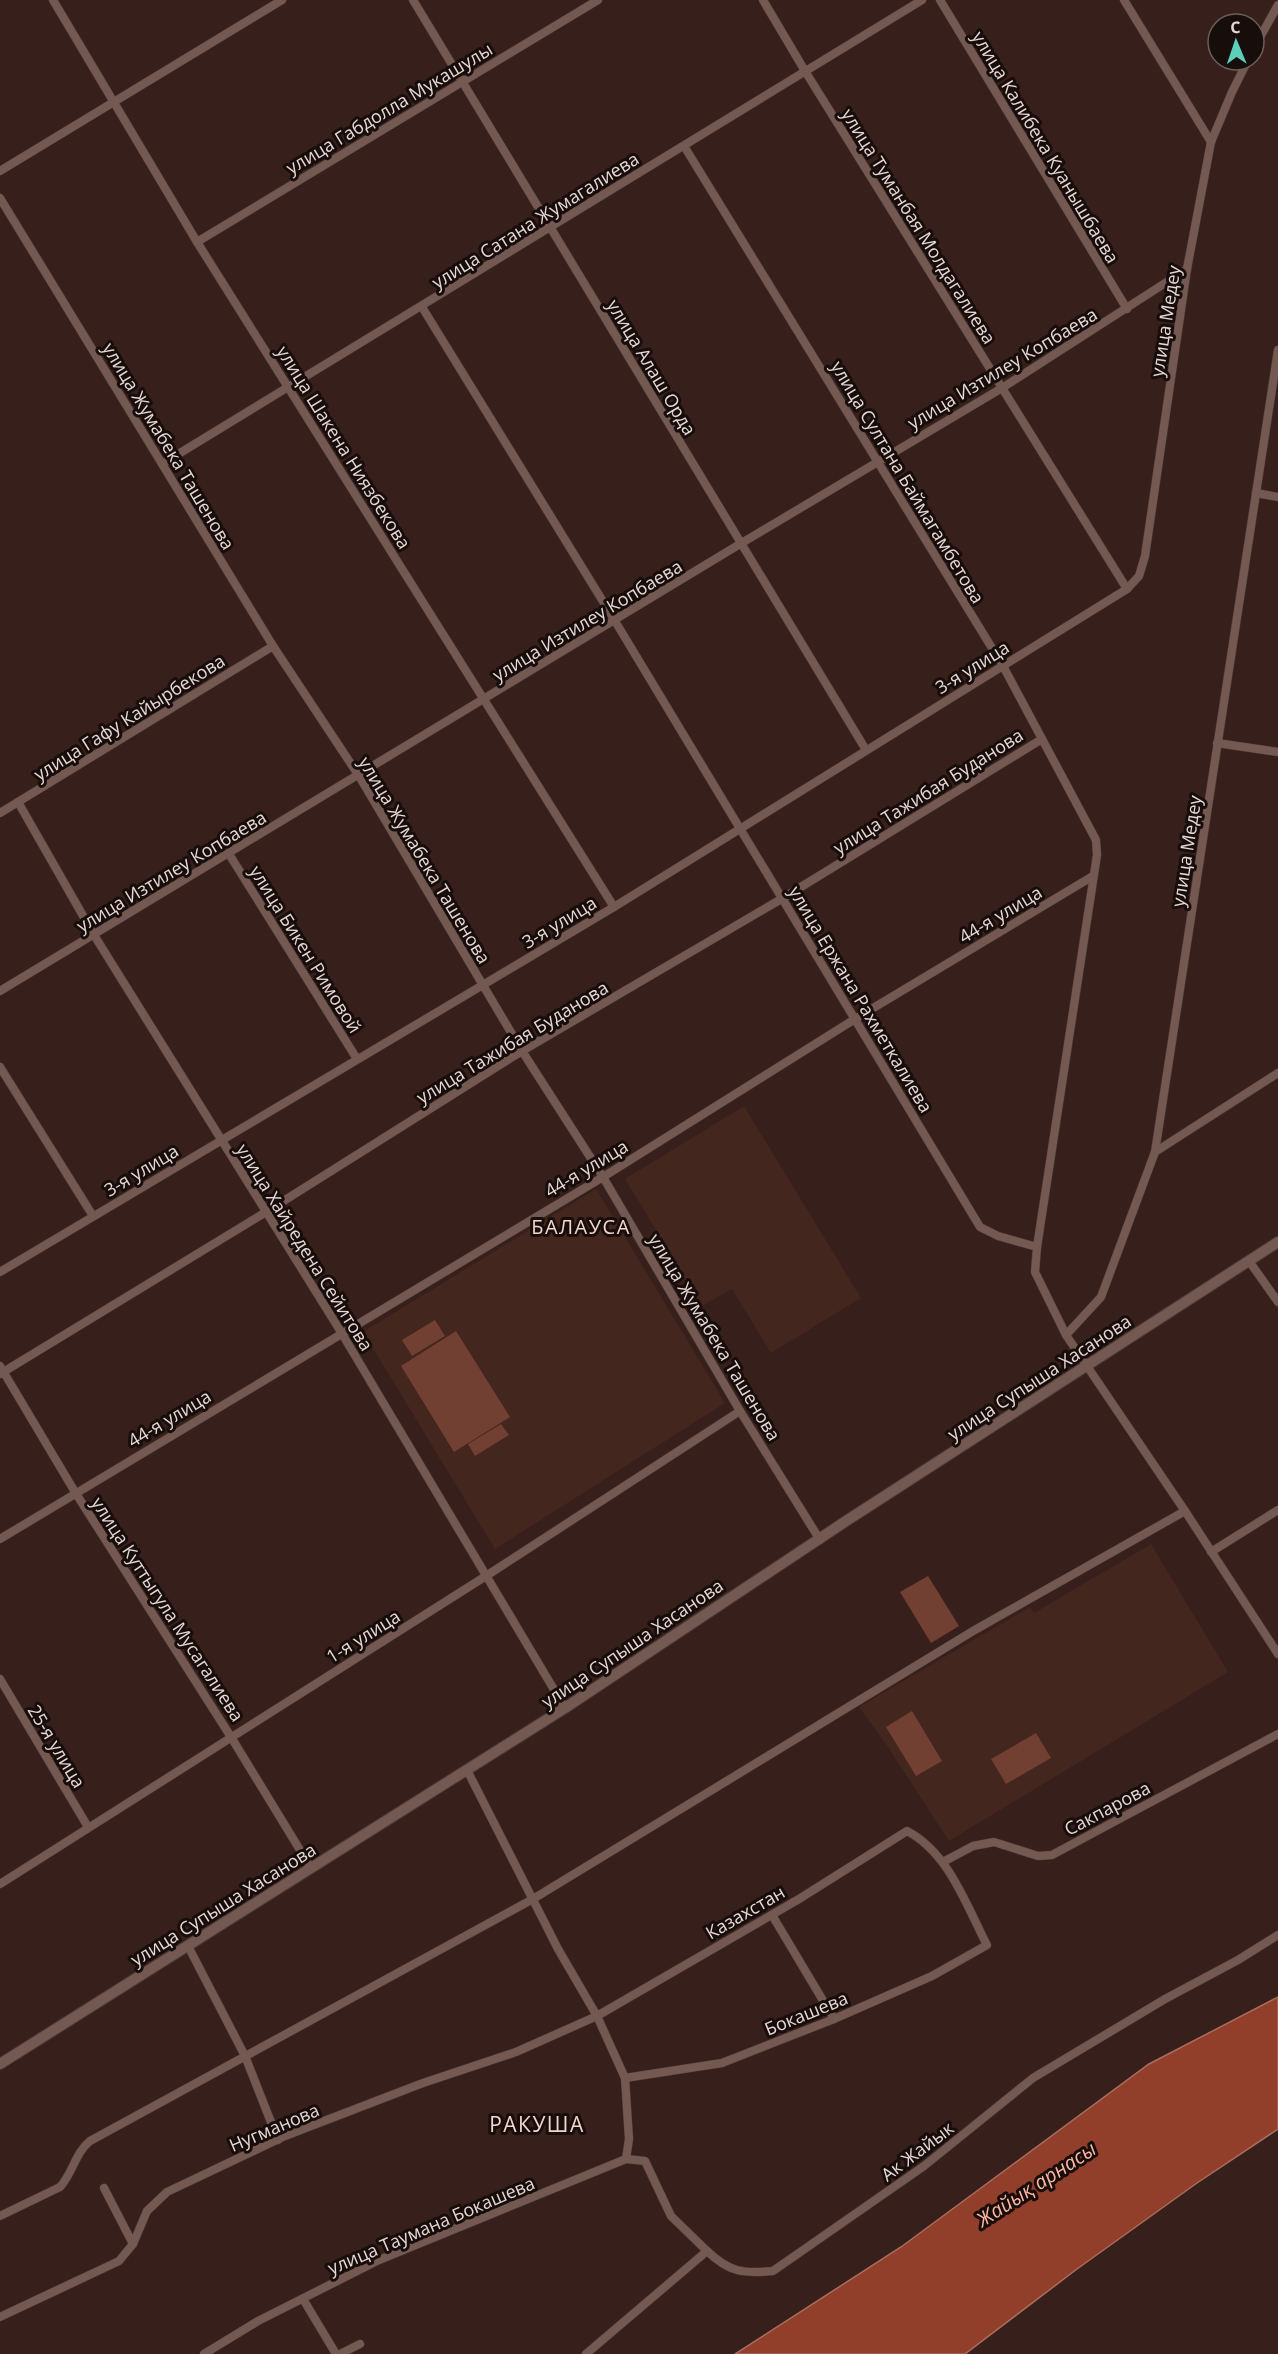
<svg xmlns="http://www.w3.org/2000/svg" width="1278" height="2354" font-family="'Open Sans',sans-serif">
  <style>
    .built { fill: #43261e }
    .green { fill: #723f33 }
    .water { fill: #913f2b; stroke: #ab6d5e; stroke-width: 1.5 }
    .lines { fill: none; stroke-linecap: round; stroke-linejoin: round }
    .street-casing { stroke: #4e3b37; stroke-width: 9 }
    .secondary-casing { stroke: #4e3b37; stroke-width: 12 }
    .street { stroke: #735952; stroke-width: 8 }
    .secondary { stroke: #735952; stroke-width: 10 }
    .labels { text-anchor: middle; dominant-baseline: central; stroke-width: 6; stroke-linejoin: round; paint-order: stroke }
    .street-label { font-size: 18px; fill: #e8d8d4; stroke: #170d0b }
    .neighbourhood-label { font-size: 20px; letter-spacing: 1.5px; fill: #f3d4cc; stroke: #170d0b }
    .water-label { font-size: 20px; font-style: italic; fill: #fdb5a3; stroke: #170d0b }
    .quarter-label { font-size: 21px; letter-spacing: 1.5px; fill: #f3d4cc; stroke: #170d0b }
  </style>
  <rect width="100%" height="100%" fill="#37201b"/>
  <g class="built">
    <polygon points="744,1106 861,1298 771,1353 732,1289 702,1306 625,1179"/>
    <polygon points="596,1189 725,1403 495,1549 363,1332"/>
    <polygon points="1151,1544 1228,1672 949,1841 886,1744 859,1707 1030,1607 1034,1613"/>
  </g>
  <g class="green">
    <polygon points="435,1320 445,1336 412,1356 402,1340"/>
    <polygon points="456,1331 510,1417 454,1452 401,1366"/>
    <polygon points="501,1424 509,1435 475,1456 468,1444"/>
    <polygon points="928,1576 959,1626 931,1643 900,1592"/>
    <polygon points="912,1711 942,1761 916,1776 886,1727"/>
    <polygon points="1036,1733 1051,1758 1006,1784 991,1759"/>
  </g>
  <polygon class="water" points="1278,1997 1278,2129 1197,2183 1077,2269 965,2354 735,2354 901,2247 1149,2064"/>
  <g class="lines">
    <g class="street-casing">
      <g id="street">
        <polyline points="53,0 197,242 614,907"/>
        <polyline points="413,0 866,750"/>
        <polyline points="763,0 805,71 1127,589"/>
        <polyline points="940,0 1127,309"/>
        <polyline points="1124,0 1211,142"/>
        <polyline points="1254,48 1278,5"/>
        <polyline points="684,146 1003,666 1096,840 1097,855 1037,1247"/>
        <polyline points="0,171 282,0"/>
        <polyline points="0,198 273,646 359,776 522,1051 603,1177 740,1411 820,1540"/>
        <polyline points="197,242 598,0"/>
        <polyline points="422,307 615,621 980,1227 998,1236 1037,1247 1035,1272 1066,1335 1185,1511 1278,1654"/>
        <polyline points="162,464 922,0"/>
        <polyline points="1256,493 1278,497"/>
        <polyline points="1217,743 1278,752"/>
        <polyline points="18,802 94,935 341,1332 565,1708"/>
        <polyline points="0,813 273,646"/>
        <polyline points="229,854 357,1059"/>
        <polyline points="0,991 740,544 1002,388 1187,269"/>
        <polyline points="0,1067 93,1216"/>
        <polyline points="1155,1152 1278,1073"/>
        <polyline points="1249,1261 1278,1302"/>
        <polyline points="0,1272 614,907 1127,589 1139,576 1145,556 1187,269 1211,142 1232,92 1248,60"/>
        <polyline points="1066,1335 1101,1297 1155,1152 1278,350"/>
        <polyline points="0,1366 75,1492 231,1737 311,1868"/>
        <polyline points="0,1374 266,1212 522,1051 783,898 1042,739"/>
        <polyline points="0,1539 603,1177 855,1019 1093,876"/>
        <polyline points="1211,1552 1278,1510"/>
        <polyline points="0,1679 88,1827"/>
        <polyline points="943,1862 973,1846 994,1842 1038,1856 1052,1855 1278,1734"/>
        <polyline points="0,1884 486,1576 740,1411"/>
        <polyline points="772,1915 834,2019"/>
        <polyline points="188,1946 245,2056 278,2140"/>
        <polyline points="626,2159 645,2161 671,2216 707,2251"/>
        <polyline points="104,2188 133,2244"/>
        <path d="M0,2216l60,-29c13,-14 15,-34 30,-46l443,-242 440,-268 212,-120"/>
        <polyline points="303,2299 336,2354"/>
        <path d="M0,2317l119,-56 14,-17 14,-33 20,-19 118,-56 138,-53 93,-31 81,-36 202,-117 108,-68c42,22 59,74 80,114l-55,31 -98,43 -112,44 -97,15"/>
        <polyline points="204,2354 258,2321 379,2260 626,2159 629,2139 625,2078 597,2016 558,1949 467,1770"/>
        <polyline points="340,2354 360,2344"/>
        <path d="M586,2354l121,-103c22,21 36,23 66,20l151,-105 109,-88 132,-79 73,-39 40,-25"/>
      </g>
    </g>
    <g class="secondary-casing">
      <polyline id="secondary" points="0,2064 565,1708 843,1523 1278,1242"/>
    </g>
    <use href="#street" class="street"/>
    <use href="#secondary" class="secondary"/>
  </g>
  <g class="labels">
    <g class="street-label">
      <text transform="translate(389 108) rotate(-31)">улица Габдолла Мукашулы</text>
      <text transform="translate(1046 147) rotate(59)">улица Калибека Куанышбаева</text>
      <text transform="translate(535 220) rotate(-32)">улица Сатана Жумагалиева</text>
      <text transform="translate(919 226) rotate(58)">улица Туманбая Молдагалиева</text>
      <text transform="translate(1165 321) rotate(-81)">улица Медеу</text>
      <text transform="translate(652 367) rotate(59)">улица Алаш Орда</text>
      <text transform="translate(1002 368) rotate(-31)">улица Изтилеу Копбаева</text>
      <text transform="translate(169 446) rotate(59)">улица Жумабека Ташенова</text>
      <text transform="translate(344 447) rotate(58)">улица Шакена Ниязбекова</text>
      <text transform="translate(908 482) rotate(59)">улица Султана Баймагамбетова</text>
      <text transform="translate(587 620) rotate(-31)">улица Изтилеу Копбаева</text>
      <text transform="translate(972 667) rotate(-32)">3-я улица</text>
      <text transform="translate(129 717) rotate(-32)">улица Гафу Кайырбекова</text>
      <text transform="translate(928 791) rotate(-32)">улица Тажибая Буданова</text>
      <text transform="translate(1186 851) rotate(-81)">улица Медеу</text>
      <text transform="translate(425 860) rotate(59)">улица Жумабека Ташенова</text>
      <text transform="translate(171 871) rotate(-31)">улица Изтилеу Копбаева</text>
      <text transform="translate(1000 914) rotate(-31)">44-я улица</text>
      <text transform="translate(559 922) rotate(-31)">3-я улица</text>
      <text transform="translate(306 949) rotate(58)">улица Бикен Римовой</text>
      <text transform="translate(861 999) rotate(59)">улица Ержана Рахметкалиева</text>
      <text transform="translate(512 1042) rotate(-31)">улица Тажибая Буданова</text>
      <text transform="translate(586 1168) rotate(-31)">44-я улица</text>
      <text transform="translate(141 1170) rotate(-31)">3-я улица</text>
      <text transform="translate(305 1247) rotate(58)">улица Хайредена Сейитова</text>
      <text transform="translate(715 1337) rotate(59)">улица Жумабека Ташенова</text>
      <text transform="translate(1039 1377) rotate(-33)">улица Супыша Хасанова</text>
      <text transform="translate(169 1418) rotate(-31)">44-я улица</text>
      <text transform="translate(168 1609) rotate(57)">улица Куттыгула Мусагалиева</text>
      <text transform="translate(363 1636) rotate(-32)">1-я улица</text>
      <text transform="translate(632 1643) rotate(-34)">улица Супыша Хасанова</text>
      <text transform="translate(57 1746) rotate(59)">25-я улица</text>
      <text transform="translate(1107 1808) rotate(-28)">Сакпарова</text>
      <text transform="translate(223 1904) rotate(-32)">улица Супыша Хасанова</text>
      <text transform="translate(745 1912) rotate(-30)">Казахстан</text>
      <text transform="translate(806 2013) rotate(-22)">Бокашева</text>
      <text transform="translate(274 2127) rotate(-23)">Нугманова</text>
      <text transform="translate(917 2151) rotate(-37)">Ак Жайык</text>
      <text transform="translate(431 2225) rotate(-23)">улица Таумана Бокашева</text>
    </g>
    <g class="neighbourhood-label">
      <text x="581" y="1226">БАЛАУСА</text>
    </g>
    <g class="water-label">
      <text transform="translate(1036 2184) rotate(-33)">Жайық арнасы</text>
    </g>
    <g class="quarter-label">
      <text x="537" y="2124">РАКУША</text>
    </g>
  </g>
  <g transform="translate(1236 42) rotate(358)"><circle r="28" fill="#170d0b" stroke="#6b5e5b" stroke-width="1.5"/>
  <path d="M0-4.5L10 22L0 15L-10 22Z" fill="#5dceb9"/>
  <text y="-9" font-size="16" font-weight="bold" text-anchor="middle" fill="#e8d8d4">С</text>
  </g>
</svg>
